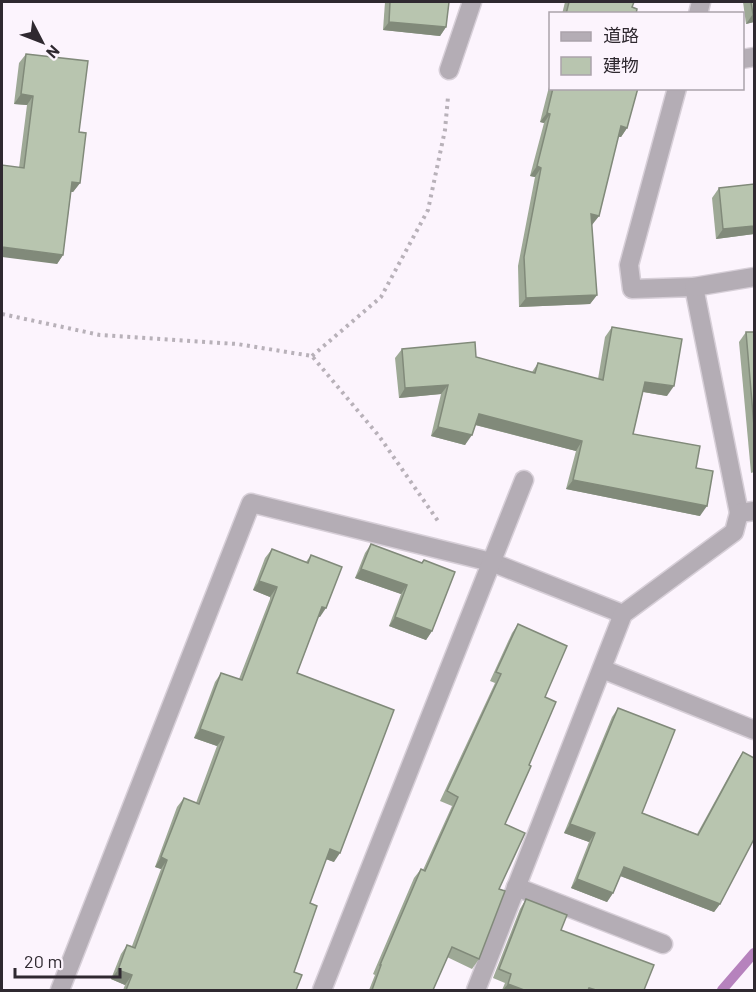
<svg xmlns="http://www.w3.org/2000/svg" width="756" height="992" font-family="Barlow,'Noto Sans JP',sans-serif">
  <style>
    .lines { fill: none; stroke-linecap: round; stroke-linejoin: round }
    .stream { stroke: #b682bd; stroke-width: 10 }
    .minor-casing { stroke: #d7cfd8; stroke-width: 21 }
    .path { stroke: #b8b1b9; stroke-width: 4; stroke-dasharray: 3 4.5; stroke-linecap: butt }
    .minor { stroke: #b4adb5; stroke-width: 18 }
    .wall { fill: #9ea996 }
    .shaded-wall { fill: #818a7a }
    .building { fill: #b8c5af; stroke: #818a7a; stroke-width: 1.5 }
  </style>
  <rect width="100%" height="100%" fill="#fcf4fd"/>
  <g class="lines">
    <polyline class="stream" points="722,990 754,953"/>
    <g class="minor-casing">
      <g id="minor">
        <polyline points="698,14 701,2"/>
        <polyline points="742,59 754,57"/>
        <polyline points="449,70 472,2"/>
        <polyline points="677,88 629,265 632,289 694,287 739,513"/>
        <polyline points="694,287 754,277"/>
        <polyline points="602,669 754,730"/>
        <polyline points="516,887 663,944"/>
        <polyline points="60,990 251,503 491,562 623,614"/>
        <polyline points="322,990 524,480"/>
        <polyline points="476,990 623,614 734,532 739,513 754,511"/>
      </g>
    </g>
    <g class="path">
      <polyline points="2,314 100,335 237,344 312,356 379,436 438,521"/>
      <polyline points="312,356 381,297 428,210 445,130 448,97"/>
    </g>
    <use href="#minor" class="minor"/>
  </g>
  <g class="wall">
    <polygon points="385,2 449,2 446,27 440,36 383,30"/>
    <polygon points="565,2 634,2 632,7 636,14 562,14"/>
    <polygon points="743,2 754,2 754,22 746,24"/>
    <polygon points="26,54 79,132 80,183 73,192 71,192 63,255 57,264 19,168 27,105 14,104 19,63"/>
    <polygon points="550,83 550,88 638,88 627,128 621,137 618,137 599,216 591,225 597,295 590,304 519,307 518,266 535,177 530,176 544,123 540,122"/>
    <polygon points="754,184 754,234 716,239 712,198 719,188"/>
    <polygon points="612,327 667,396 643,392 633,434 696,468 700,516 566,489 576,451 475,425 465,445 431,436 441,394 399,398 395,358 402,349 476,357 532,372 538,363 598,379 605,337"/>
    <polygon points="746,332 754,332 754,472 751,473 739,342"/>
    <polygon points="371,544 421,563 424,560 432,631 426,640 389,626 401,594 355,578 365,553"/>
    <polygon points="272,549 306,562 311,555 320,617 318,617 297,673 334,862 326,859 310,903 294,972 296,990 123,990 125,985 111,979 121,954 127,945 132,946 161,869 155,867 177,807 184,798 196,803 217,746 194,738 215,682 221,673 239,679 270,599 270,597 253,590 265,558"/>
    <polygon points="518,624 545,697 529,765 505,824 499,889 479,959 472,969 447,957 433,990 369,990 375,975 373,974 414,878 421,869 423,870 452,806 440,801 495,683 490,681 512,633"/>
    <polygon points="618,708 642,813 697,834 737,761 743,752 720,904 714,912 620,876 613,893 607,902 571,888 589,842 564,833 612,717"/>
    <polygon points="526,899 561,930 644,990 502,990 505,983 493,978 520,909"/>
  </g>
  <g class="shaded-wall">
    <polygon points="753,14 754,14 754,22 746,24"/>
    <polygon points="389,22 446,27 440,36 383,30"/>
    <polygon points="21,94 33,96 27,105 14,104"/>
    <polygon points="547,113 550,114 544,123 540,122"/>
    <polygon points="621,126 627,128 621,137 614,136"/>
    <polygon points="537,166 541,168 535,177 530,176"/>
    <polygon points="72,182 80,183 73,192 65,191"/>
    <polygon points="591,214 599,216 592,225 584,224"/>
    <polygon points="754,226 754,234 716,239 723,229"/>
    <polygon points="2,247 63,255 57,264 2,257"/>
    <polygon points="597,295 590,304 519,307 526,298"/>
    <polygon points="645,382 674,386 667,396 638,391"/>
    <polygon points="448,385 441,394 399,398 405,388"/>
    <polygon points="479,414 582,441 576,451 472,424"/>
    <polygon points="438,427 472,435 465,445 431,436"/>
    <polygon points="573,480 707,506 700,516 566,489"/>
    <polygon points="361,569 407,585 401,594 355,578"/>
    <polygon points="259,581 277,587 270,597 253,590"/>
    <polygon points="322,607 326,608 320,617 316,616"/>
    <polygon points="395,617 432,631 426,640 389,626"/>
    <polygon points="200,729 224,737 217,746 194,738"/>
    <polygon points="570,824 595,833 589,842 564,833"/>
    <polygon points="330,849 340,853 334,862 323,858"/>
    <polygon points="161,857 167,860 161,869 155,867"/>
    <polygon points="624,867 720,904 714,912 618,875"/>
    <polygon points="577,879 613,893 607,902 571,888"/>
    <polygon points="118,970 132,975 125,985 111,979"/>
    <polygon points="508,984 524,990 503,990"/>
  </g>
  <g class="building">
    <polygon points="390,2 449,2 446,27 389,22"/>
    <polygon points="569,2 634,2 632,7 637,9 636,14 566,14"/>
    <polygon points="751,2 754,2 754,14 753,14"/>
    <polygon points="26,54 88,61 79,132 86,133 80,183 72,182 63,255 2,247 2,165 24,168 33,96 21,94"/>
    <polygon points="553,88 638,88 627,128 621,126 599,216 591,214 597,295 526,298 524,257 541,168 537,166 550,114 547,113"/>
    <polygon points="754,184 754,226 723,229 719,188"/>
    <polygon points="612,327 682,339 674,386 645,382 633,434 700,446 696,468 713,471 707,506 573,480 582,441 479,414 472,435 438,427 448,385 405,388 402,349 475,342 476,357 535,373 538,363 603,380"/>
    <polygon points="746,332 754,332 754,426"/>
    <polygon points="371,544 422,563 424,560 455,572 432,631 395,617 407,585 361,569"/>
    <polygon points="272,549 308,563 311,555 342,567 326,608 322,607 297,673 394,710 340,853 330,849 310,903 317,906 294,972 302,975 296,990 126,990 132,975 118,970 127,945 135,948 167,860 161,857 184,798 199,804 224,737 200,729 221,673 242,680 276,590 277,587 259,581"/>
    <polygon points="518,624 567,646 545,697 556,702 529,765 531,766 505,824 525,833 499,889 505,891 479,959 452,947 433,990 372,990 381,965 380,965 421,869 425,871 458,797 447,791 501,674 496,672"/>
    <polygon points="618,708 675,730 642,813 698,835 743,752 754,758 754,839 720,904 624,867 613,893 577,879 595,833 570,824"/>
    <polygon points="526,899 567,915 561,930 654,965 644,990 596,990 589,988 588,990 524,990 508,984 511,974 499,969"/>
  </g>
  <rect width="756" height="992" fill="none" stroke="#2f2930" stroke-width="6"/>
  <rect x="549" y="12" width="195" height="78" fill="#fcf4fd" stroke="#aaa3ab" stroke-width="1.5"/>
  <rect x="561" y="32" width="30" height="9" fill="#b4adb5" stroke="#aaa3ab" stroke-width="1.5"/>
  <text x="603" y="42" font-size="18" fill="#2f2930">道路</text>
  <rect x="561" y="57" width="30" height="18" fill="#b8c5af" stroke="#aaa3ab" stroke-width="1.5"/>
  <text x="603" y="72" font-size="18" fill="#2f2930">建物</text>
  <g transform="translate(42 42) rotate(132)" stroke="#fcf4fd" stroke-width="4.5" paint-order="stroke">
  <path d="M0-4.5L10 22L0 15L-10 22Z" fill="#2f2930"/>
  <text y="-9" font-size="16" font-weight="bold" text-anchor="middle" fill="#2f2930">N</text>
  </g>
  <path d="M15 968v9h105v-9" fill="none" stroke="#2f2930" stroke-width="3"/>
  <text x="24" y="968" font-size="18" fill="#2f2930" stroke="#fcf4fd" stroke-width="4.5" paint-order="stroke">20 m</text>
</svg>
